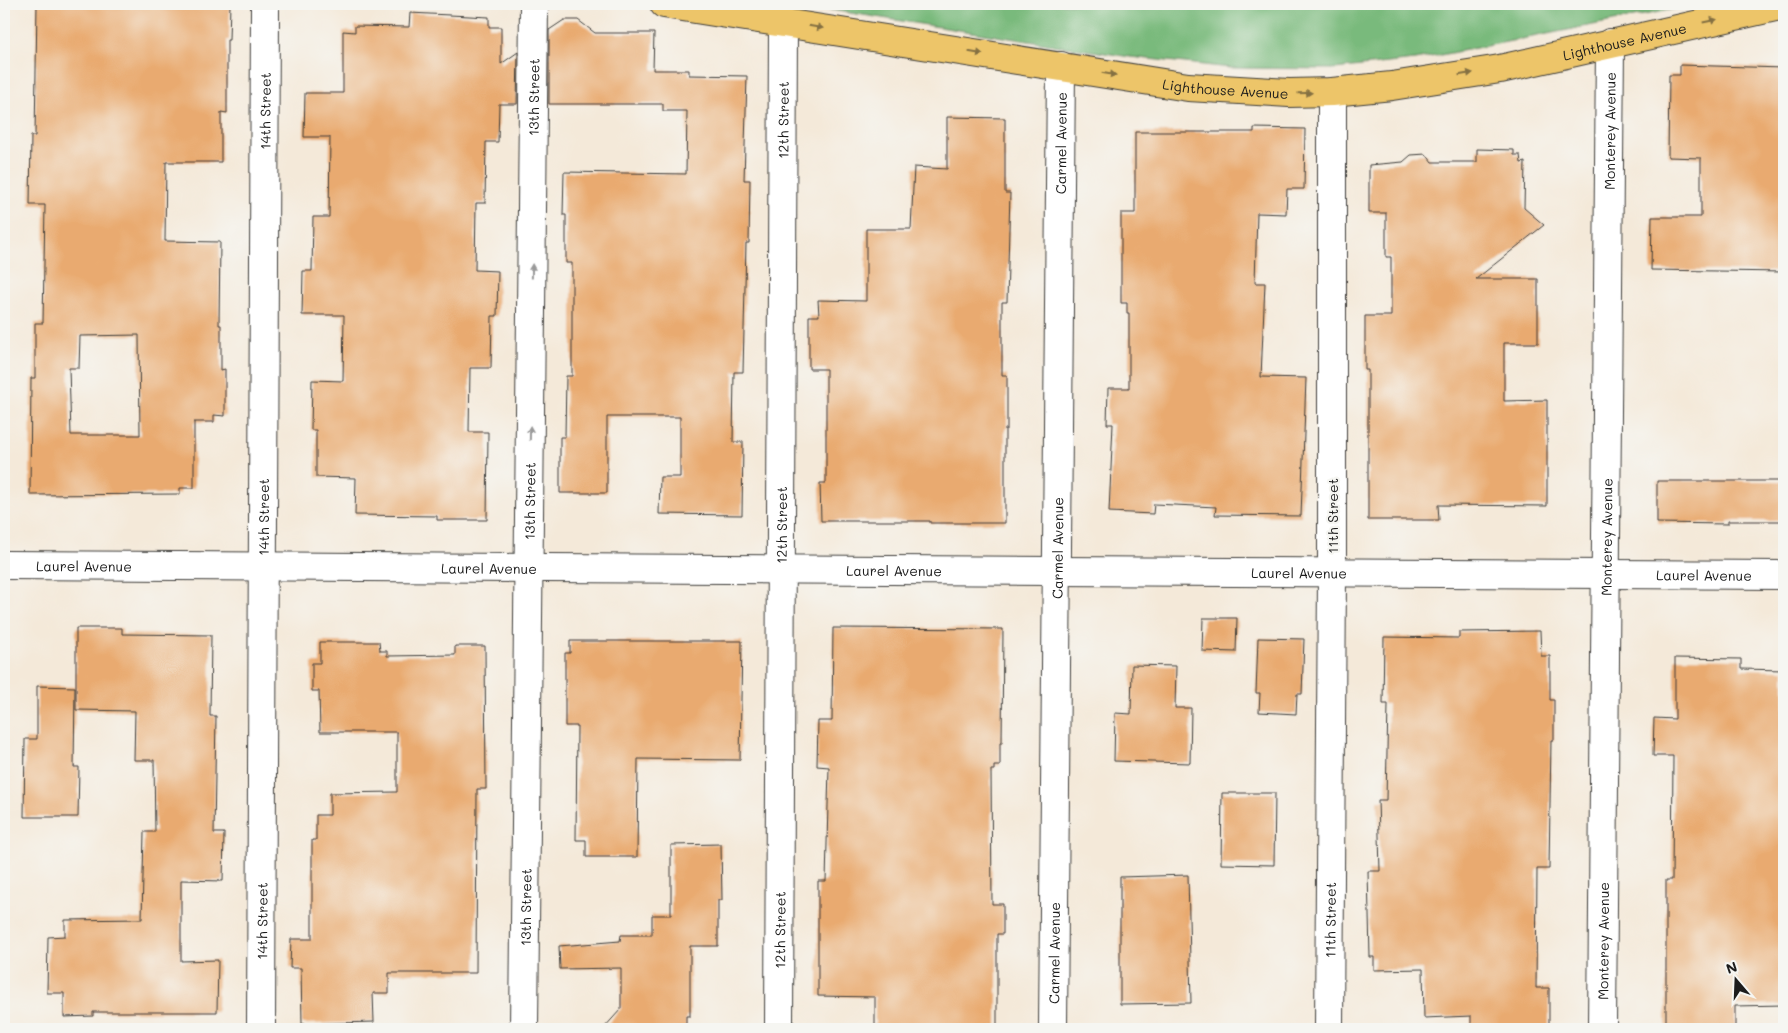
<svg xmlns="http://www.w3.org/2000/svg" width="1788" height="1033" font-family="Mali,sans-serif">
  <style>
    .forest { fill: #79ba7c; stroke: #4a6b4c }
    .building { fill: #e9aa6f; fill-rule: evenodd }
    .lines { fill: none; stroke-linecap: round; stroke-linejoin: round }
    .minor-casing { stroke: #3c3b38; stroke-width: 30 }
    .major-casing { stroke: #3c3b38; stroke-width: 30 }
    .minor { stroke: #fff; stroke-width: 28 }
    .major { stroke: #edc569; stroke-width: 28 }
    .oneway { fill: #847042 }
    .oneway2 { fill: #999 }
    .labels { text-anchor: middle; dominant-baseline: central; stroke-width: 4.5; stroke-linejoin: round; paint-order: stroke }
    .street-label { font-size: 14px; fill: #1c1c1c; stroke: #f6f6f2 }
  </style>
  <rect width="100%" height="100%" fill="#f6f6f2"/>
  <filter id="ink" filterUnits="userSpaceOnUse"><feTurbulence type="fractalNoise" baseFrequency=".02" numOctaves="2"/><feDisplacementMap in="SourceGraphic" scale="10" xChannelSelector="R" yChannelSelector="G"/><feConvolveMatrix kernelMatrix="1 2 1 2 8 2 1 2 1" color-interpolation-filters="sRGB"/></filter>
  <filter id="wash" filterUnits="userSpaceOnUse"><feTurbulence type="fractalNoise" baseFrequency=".0096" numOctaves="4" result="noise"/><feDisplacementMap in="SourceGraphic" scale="20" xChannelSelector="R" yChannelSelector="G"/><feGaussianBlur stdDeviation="1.12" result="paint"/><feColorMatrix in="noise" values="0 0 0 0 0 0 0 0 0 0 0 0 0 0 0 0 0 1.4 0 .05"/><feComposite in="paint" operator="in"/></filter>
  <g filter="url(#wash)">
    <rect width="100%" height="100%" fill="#f4e9d9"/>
    <polygon class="forest" points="793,4 1700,4 1415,60 1335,69 1231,68 1130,57"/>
    <g id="blocks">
      <g class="building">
        <path d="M37,4h193l-1,36h-2v73l-6,-1v50h-55l-1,79 55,1 -1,83h2v45l4,-1v47l-11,-1v7h-20v66h-14v6l-150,1 1,-117h4v-55h8l2,-118h-15l1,-69h4zM139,335l1,100h-69l-2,-67h10l1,-32z"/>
        <polygon points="410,13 489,17 489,27 501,27 501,64 518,52 517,104 499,104 498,142 486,142 485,203 476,203 475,270 498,271 497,316 492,316 491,368 470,368 469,432 488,432 487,520 437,520 437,516 355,515 356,478 316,477 316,430 311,430 312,380 343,381 344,315 302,315 303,271 312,271 313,217 329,217 330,137 304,137 305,93 343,93 343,31 355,32 355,26 409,27"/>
        <polygon points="564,20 578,20 595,33 654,33 653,70 689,70 689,75 747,76 744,180 750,180 749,243 746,243 743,372 734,372 733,442 743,442 742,515 659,514 660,477 680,477 680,417 607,417 607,493 560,493 560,437 565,437 566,376 572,376 572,263 566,263 566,215 563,215 564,172 686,174 687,111 663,111 663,104 549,104 549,30"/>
        <polygon points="1680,65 1784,68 1784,272 1651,270 1652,217 1701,217 1701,158 1668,157 1669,75 1680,75"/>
        <polygon points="947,117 1005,118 1005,193 1010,193 1007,302 1002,302 1002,375 1007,375 1007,429 1005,429 1005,523 930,523 930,521 821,521 820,483 826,483 826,369 809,369 809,316 819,316 818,300 866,301 866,229 911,229 914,167 947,169"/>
        <polygon points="1254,128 1305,129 1304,189 1287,189 1286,214 1257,213 1255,283 1265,283 1261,377 1306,378 1301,516 1215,515 1216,507 1154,504 1153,514 1109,512 1113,424 1107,424 1108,388 1129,388 1129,313 1127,313 1127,303 1121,303 1121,213 1135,213 1135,132 1254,132"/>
        <polygon points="1477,149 1514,150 1514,155 1520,155 1521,163 1525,162 1524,208 1544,225 1476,279 1538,279 1538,343 1504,343 1504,401 1547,400 1547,506 1438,505 1439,520 1368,520 1368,370 1365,370 1365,316 1391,316 1391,257 1386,257 1386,213 1369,213 1369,165 1403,162 1411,155 1426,154 1432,162 1477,162"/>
        <polygon points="1657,481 1784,481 1784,521 1728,521 1728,524 1657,523"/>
        <polygon points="1203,618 1237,618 1236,652 1202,651"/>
        <polygon points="76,628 122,628 122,634 211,635 210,716 216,716 214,833 224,833 223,881 181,880 181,961 218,960 217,1012 93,1012 93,1016 64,1017 64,993 47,993 48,937 65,936 65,920 142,919 144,832 155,832 154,760 134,760 135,711 76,710"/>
        <polygon points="833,628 1003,629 1002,743 1000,743 1000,766 994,766 994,770 991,770 992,904 1003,904 1003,934 997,934 997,1029 875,1029 875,997 818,996 818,881 826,881 829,767 817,766 818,721 832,721"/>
        <polygon points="1540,631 1541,656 1550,656 1550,700 1554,700 1554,740 1551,740 1549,869 1537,869 1536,988 1549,988 1549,1029 1471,1029 1471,1016 1424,1018 1423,969 1374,970 1374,957 1370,957 1368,871 1380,871 1378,800 1386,800 1388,704 1383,704 1384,637 1459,638 1459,632"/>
        <polygon points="1258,638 1304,639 1302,694 1297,694 1296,714 1259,712 1260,693 1256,693"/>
        <polygon points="570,641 742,641 740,760 638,759 637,857 586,857 586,840 576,840 577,726 565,726 565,653 570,653"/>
        <polygon points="320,642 379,642 380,651 387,651 387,656 455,655 455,646 485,646 486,789 477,789 476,973 389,973 389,993 373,993 374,1022 302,1024 301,968 290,968 291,939 312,939 312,840 316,840 316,815 330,815 330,793 397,792 397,732 320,732 319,691 312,691 312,663 320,663"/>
        <polygon points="1675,658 1741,659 1741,669 1784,670 1784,1005 1735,1006 1735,1029 1666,1029 1666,880 1672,880 1673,756 1653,756 1654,718 1675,719"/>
        <polygon points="1132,665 1176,666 1175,708 1191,708 1190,763 1114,761 1115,713 1131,714"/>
        <polygon points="37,686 75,687 74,767 79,767 78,817 24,817 25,739 37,739"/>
        <polygon points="1222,793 1275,793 1274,865 1221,864"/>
        <polygon points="721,844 722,900 718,900 718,946 690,946 690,1016 686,1016 686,1029 603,1029 621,1009 621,968 560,969 559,946 620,941 621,935 652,935 652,915 671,915 671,845"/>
        <polygon points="1188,875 1191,1003 1120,1004 1120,877"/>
      </g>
    </g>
  </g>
  <g filter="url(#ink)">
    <use href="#blocks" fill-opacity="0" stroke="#3c3b38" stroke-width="1"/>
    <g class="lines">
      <g class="minor-casing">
        <g id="minor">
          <path id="s1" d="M4,565l1780,10"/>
          <path id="s2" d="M261,1029l4,-1025"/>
          <path id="s3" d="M524,1029l10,-1025"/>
          <path id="s4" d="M779,1029l4,-1007"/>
          <path id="s5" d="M1053,1029l8,-963"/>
          <path id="s6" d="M1329,1029l3,-456v-481"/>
          <path id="s7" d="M1602,1029l8,-986"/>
        </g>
      </g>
      <g class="major-casing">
        <g id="major">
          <path id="s8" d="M664,4l524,83 101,6 43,-1 60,-6 108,-17 284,-64"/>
        </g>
      </g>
      <use href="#minor" class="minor"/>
      <use href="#major" class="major"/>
    </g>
    <defs><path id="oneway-solid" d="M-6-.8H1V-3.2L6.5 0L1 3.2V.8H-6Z" transform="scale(1.25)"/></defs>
    <g class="oneway">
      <use href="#oneway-solid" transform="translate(1710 21) rotate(-12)"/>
      <use href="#oneway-solid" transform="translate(816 27) rotate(9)"/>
      <use href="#oneway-solid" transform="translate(976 53) rotate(9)"/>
      <use href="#oneway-solid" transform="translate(1109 74) rotate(9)"/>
      <use href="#oneway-solid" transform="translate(1466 74) rotate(-9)"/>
      <use href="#oneway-solid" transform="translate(1305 93) rotate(-1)"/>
    </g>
    <g class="oneway2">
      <use href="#oneway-solid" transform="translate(532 271) rotate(-89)"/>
      <use href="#oneway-solid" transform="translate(530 433) rotate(-89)"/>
    </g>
  </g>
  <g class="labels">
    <g class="street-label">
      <text stroke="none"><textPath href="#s8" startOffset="972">Lighthouse Avenue</textPath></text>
      <text stroke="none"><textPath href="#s8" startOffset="568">Lighthouse Avenue</textPath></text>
      <text stroke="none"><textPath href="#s3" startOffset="932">13th Street</textPath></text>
      <text stroke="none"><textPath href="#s2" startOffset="918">14th Street</textPath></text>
      <text stroke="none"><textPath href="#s4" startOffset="909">12th Street</textPath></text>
      <text stroke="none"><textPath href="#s7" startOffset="898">Monterey Avenue</textPath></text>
      <text stroke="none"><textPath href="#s5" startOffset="886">Carmel Avenue</textPath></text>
      <text stroke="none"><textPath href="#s3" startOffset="528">13th Street</textPath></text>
      <text stroke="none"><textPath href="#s2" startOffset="512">14th Street</textPath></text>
      <text transform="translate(1332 516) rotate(-90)">11th Street</text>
      <text stroke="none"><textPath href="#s4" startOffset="504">12th Street</textPath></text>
      <text stroke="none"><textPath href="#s7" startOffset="492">Monterey Avenue</textPath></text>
      <text stroke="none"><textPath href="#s5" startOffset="481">Carmel Avenue</textPath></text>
      <text stroke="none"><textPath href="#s1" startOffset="80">Laurel Avenue</textPath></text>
      <text stroke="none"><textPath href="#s1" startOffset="485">Laurel Avenue</textPath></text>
      <text stroke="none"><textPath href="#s1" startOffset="890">Laurel Avenue</textPath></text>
      <text stroke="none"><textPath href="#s1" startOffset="1295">Laurel Avenue</textPath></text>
      <text stroke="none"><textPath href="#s1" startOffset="1700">Laurel Avenue</textPath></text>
      <text stroke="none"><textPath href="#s3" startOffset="122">13th Street</textPath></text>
      <text stroke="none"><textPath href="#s2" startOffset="108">14th Street</textPath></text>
      <text stroke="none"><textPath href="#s6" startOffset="109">11th Street</textPath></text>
      <text stroke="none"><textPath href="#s4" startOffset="99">12th Street</textPath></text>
      <text stroke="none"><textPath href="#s7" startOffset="88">Monterey Avenue</textPath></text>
      <text stroke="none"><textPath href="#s5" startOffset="76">Carmel Avenue</textPath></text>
    </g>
  </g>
  <rect width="1788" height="1033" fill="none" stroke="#f6f6f2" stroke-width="20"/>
  <g transform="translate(1736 980) rotate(341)" stroke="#f6f6f2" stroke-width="4" paint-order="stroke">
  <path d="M0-4L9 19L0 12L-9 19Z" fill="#1c1c1c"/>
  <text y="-8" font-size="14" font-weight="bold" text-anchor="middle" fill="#1c1c1c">N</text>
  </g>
</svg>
